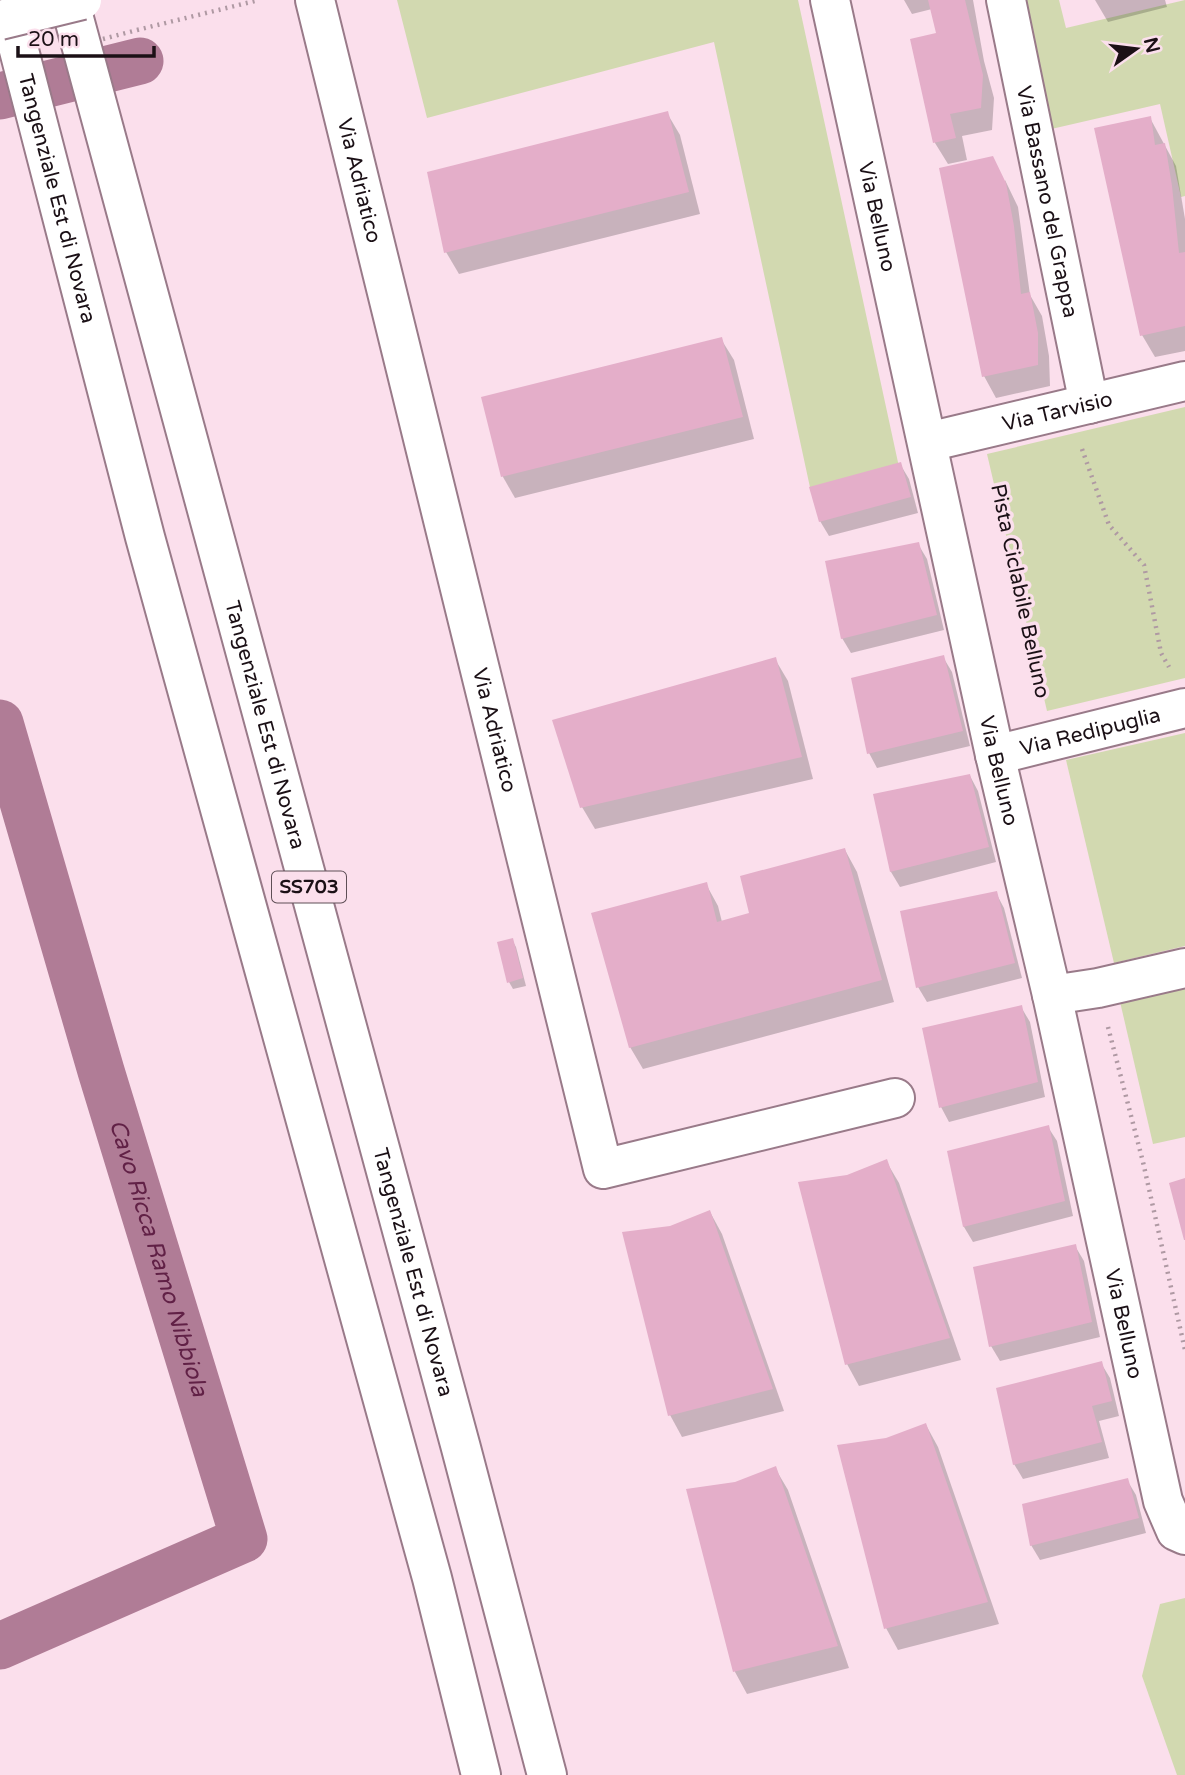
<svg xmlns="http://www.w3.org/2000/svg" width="1185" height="1775" font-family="'Varela Round',sans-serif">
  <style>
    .green { fill: #d2d9b0 }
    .shadow { fill: #0003 }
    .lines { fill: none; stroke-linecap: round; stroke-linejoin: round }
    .canal { stroke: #b07c96; stroke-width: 47 }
    .building { fill: #e4aec9 }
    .minor-casing { stroke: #997a89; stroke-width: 42 }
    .highway-casing { stroke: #997a89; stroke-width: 42 }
    .path { stroke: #af99a3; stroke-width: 4.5; stroke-dasharray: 2 5; stroke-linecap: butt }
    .minor { stroke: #fff; stroke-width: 38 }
    .highway { stroke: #fff; stroke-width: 38 }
    .minor-bridge-casing { stroke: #997a89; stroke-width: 42; stroke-linecap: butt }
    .path-bridge { stroke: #af99a3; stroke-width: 4.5; stroke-dasharray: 2 5; stroke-linecap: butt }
    .minor-bridge { stroke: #fff; stroke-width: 38 }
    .labels { text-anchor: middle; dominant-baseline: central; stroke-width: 7; stroke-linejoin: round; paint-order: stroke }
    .shield { fill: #fbdfec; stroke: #5e4e56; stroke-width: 2 }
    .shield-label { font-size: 19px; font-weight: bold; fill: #1b1016 }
    .street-label { font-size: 21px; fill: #1b1016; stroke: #fbdfec }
    .water-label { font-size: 23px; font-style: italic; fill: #612146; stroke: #fbdfec }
  </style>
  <rect width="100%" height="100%" fill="#fbdfec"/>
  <g class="green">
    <polygon points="397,0 798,0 899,467 811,492 714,42 427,118"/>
    <polygon points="1017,0 1059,0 1066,28 1185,0 1185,196 1181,197 1160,104 1047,130"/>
    <polygon points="1185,407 1185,678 1047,711 987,454"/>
    <polygon points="1185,733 1185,946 1114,963 1066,760"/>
    <polygon points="1185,977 1185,1137 1153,1144 1118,993"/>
    <polygon points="1185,1598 1185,1775 1177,1775 1142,1676 1160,1604"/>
  </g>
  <g class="shadow">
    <polygon points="904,0 973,0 984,61 994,98 992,130 962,136 967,160 948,164 935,143 912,40 938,34 932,9 912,14"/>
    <polygon points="1095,0 1165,0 1167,7 1108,22"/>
    <polygon points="667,113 680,135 700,214 459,274 446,252"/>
    <polygon points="1150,118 1176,166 1185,219 1185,351 1155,357 1142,335"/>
    <polygon points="1005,180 1018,207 1030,295 1042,316 1049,356 1050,386 996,398 984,376"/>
    <polygon points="721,339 734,360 754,439 515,498 503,477 483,398"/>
    <polygon points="900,464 909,479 918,513 829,536 820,521"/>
    <polygon points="918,544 927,559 944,630 851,653 842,638"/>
    <polygon points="943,657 952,672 970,746 877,768 869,753"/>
    <polygon points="775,659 788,681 813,779 595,829 582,807"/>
    <polygon points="970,776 978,791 996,862 900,887 891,872 875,795"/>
    <polygon points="845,850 857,872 894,1002 643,1069 630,1047 706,884 718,906 722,922 752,915"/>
    <polygon points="996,893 1004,908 1022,978 927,1002 918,987"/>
    <polygon points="512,940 516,947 526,986 513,989 509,982"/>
    <polygon points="1021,1007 1030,1022 1045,1097 949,1122 941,1107"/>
    <polygon points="1048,1127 1057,1141 1073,1216 973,1242 964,1227 949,1152"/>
    <polygon points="886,1161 899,1183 961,1360 859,1386 847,1364 847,1177"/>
    <polygon points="710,1212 722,1234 784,1411 682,1437 670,1415 670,1227"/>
    <polygon points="1075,1246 1084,1261 1100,1337 1000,1361 991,1346"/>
    <polygon points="1101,1363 1110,1378 1119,1416 1099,1421 1109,1458 1023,1479 1014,1464"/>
    <polygon points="926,1425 938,1447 999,1624 898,1650 886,1628 886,1440"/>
    <polygon points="775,1468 788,1490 849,1668 747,1694 735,1672 689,1491 736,1484"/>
    <polygon points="1127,1480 1136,1495 1146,1533 1040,1560 1031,1545"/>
  </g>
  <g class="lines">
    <g class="canal">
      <polyline points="0,96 140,61"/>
      <path id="s1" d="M0,723l101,348 143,468 -244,107"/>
    </g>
  </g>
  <g class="building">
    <polygon points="928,0 965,0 983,75 981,108 950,114 956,138 933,143 910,39 936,33"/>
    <polygon points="668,111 689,192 444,253 427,172"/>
    <polygon points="1151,116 1155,145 1165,143 1172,186 1179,253 1185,252 1185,326 1140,336 1094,128"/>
    <polygon points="993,156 1006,183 1014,226 1021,294 1030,292 1038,333 1038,365 982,377 939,168"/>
    <polygon points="722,337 743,417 501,477 481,397"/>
    <polygon points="901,462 911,497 819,522 809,487"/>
    <polygon points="919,542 937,615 841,639 825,561"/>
    <polygon points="944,655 963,731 867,754 851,678"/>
    <polygon points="776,657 802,757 580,808 552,720"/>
    <polygon points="970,774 989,847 890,872 873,794"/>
    <polygon points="845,848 882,980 629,1048 591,913 707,882 717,922 749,913 740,876"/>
    <polygon points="997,891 1015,963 916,988 900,911"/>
    <polygon points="513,938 523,978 507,983 497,942"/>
    <polygon points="1022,1005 1038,1082 939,1108 922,1028"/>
    <polygon points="1049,1125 1065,1201 963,1227 947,1151"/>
    <polygon points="887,1159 950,1338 845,1365 798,1182 847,1175"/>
    <polygon points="1185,1178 1185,1240 1184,1240 1169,1183"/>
    <polygon points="710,1210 773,1389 668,1416 622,1232 670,1226"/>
    <polygon points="1076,1244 1092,1322 989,1347 973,1267"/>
    <polygon points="1102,1361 1112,1401 1092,1406 1102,1442 1013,1465 996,1388"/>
    <polygon points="926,1423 988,1602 884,1629 837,1445 886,1438"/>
    <polygon points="776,1466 838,1646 733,1672 686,1489 735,1482"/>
    <polygon points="1128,1478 1139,1518 1030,1546 1022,1504"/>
  </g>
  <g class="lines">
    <g class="minor-casing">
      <g id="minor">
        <path id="s2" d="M315,0l288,1169 292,-71"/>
        <path id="s3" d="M830,0l165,755 57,240 111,506 13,30 9,4"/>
        <path id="s4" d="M1006,0l83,404"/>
        <path id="s5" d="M928,442l257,-61"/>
        <path id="s6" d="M995,755l190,-47"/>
        <polyline points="1052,995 1098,988 1185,968"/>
      </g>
    </g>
    <g class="highway-casing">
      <g id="highway">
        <path id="s7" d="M6,0l139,537 287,1041 49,197"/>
        <path id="s8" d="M69,0l392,1448 86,327"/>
      </g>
    </g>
    <g class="path">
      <polyline points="137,30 259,0"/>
      <polyline points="1082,449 1109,525 1144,565 1161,653 1169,667"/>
      <polyline points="1108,1027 1143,1162 1185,1350"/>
    </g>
    <use href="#minor" class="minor"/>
    <use href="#highway" class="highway"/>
    <g class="minor-bridge-casing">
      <polyline id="minor-bridge" points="0,20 82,0"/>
    </g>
    <polyline class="path-bridge" points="103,39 137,30"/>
    <use href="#minor-bridge" class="minor-bridge"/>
  </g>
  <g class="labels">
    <rect class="shield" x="272" y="871.5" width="74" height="31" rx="5"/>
    <g class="shield-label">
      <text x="309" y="887">SS703</text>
    </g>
    <g class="street-label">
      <text stroke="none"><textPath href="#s2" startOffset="186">Via Adriatico</textPath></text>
      <text stroke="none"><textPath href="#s7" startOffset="205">Tangenziale Est di Novara</textPath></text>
      <text stroke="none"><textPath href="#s4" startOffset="206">Via Bassano del Grappa</textPath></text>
      <text stroke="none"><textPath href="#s3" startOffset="222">Via Belluno</textPath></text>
      <text stroke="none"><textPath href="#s5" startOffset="133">Via Tarvisio</textPath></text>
      <text transform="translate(1020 591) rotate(78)">Pista Ciclabile Belluno</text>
      <text stroke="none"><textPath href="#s8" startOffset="751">Tangenziale Est di Novara</textPath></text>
      <text stroke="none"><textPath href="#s2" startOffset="752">Via Adriatico</textPath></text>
      <text stroke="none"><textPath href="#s6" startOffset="98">Via Redipuglia</textPath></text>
      <text stroke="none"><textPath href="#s3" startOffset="789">Via Belluno</textPath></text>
      <text stroke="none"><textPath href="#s8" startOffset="1318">Tangenziale Est di Novara</textPath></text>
      <text stroke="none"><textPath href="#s3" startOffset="1356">Via Belluno</textPath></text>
    </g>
    <g class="water-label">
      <text stroke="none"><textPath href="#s1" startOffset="558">Cavo Ricca Ramo Nibbiola</textPath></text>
    </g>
  </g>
  <g transform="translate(1136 49) rotate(76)" stroke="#fbdfec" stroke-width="5" paint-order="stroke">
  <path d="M0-5L12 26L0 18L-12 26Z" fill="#1b1016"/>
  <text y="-10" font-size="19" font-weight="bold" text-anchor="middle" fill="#1b1016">N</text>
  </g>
  <path d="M18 46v10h136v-10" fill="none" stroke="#1b1016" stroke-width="3.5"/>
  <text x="28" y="46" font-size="21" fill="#1b1016" stroke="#fbdfec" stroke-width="5" paint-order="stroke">20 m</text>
</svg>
